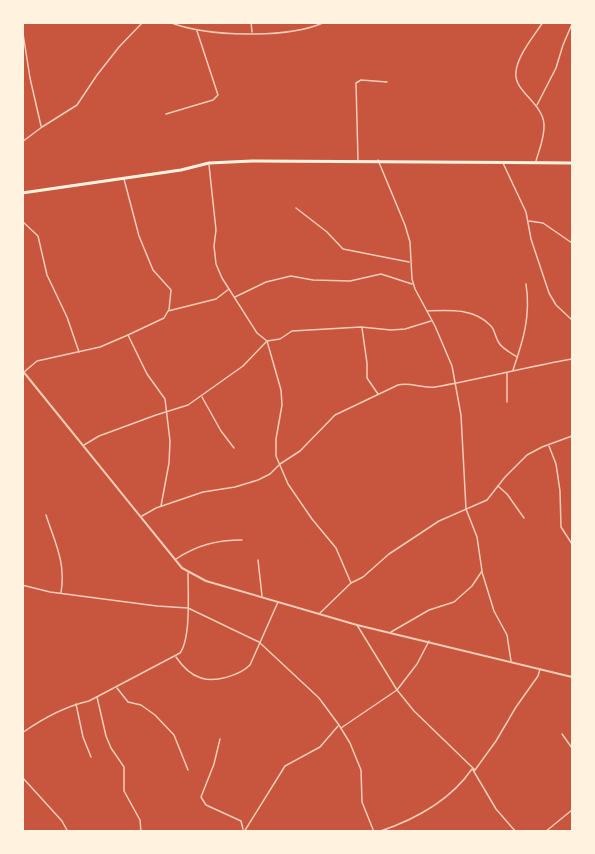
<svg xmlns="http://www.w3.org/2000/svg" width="595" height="854" font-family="'Alegreya Sans',sans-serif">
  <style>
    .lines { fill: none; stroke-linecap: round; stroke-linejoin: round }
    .minor { stroke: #f1ccb7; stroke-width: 1.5 }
    .tertiary { stroke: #f1ccb7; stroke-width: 2 }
    .primary { stroke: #fff3e0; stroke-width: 3 }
  </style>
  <rect width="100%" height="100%" fill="#c8553d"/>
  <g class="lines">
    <g class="minor">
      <path d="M169,22c37,15 120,17 156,0"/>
      <polyline points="251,22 252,32"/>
      <polyline points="22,27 30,78 41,126"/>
      <polyline points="537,105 556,68 563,45 572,24"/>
      <polyline points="166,114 213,100 218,95 197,31"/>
      <polyline points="22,142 42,127 77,105 97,75 119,47 143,22"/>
      <polyline points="358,160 356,83 361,80 387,82"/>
      <polyline points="378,160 405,225 410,242 412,279 415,289 435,326 452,366 461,415 466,509 477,537 482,571 472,586 454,602 429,610 391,632"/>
      <path d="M536,161c3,-11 9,-24 8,-37 -2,-22 -31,-33 -28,-52 1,-16 18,-36 27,-50"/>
      <polyline points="503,163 526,212 531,239 549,293 556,305 572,320"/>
      <polyline points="209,165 216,230 214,246 216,264 222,278 257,333 267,341 281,390 282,405 276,439 276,456 288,484 312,519 336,548 351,583"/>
      <polyline points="124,179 139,236 153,270 171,290 169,310"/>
      <polyline points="296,208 327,232 343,249 409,262"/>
      <polyline points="22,221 38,236 47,275 67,317 79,352"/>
      <polyline points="529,221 543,223 572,243"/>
      <polyline points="235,297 266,282 291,276 313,280 350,281 381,274 412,284"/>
      <path d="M427,311c22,-1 47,-3 64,15 4,4 4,11 8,17 4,6 12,10 18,14"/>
      <polyline points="362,328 367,363 367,378 378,394"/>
      <path d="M513,370c10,-29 18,-54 13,-86"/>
      <polyline points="24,372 37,361 100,347 128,335"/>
      <polyline points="507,373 507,402"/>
      <polyline points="202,397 221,431 234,448"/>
      <polyline points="84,445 99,436 156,415 188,405 243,366 267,341 280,339 292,331 361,327 391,330 405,329 431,321"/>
      <polyline points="549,446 556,464 560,491 561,527 572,544"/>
      <polyline points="498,486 507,494 524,518"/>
      <polyline points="161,506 169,463 170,441 165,399 147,374 128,335 164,318 168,311 216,299 229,289"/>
      <path d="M46,515c9,28 20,47 15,78"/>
      <path d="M142,516l14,-8 47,-16 32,-5 23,-7 12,-6 10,-10 20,-13 35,-36 63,-30c13,-3 25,4 37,2 46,-8 91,-20 137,-28"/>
      <path d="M176,559c21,-14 41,-19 66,-19"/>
      <polyline points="258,560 262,596"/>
      <polyline points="482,572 494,611 507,635 511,661"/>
      <polyline points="22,585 50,592 157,606 188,608 259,642 319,698 339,725 350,743 361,770 362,802 374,832"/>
      <polyline points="320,613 351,583 363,577 389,554 439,521 487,500 505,477 527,455 542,447 572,436"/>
      <polyline points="357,625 397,690 414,711 475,770"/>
      <path d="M176,657c6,9 15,18 25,21 14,5 39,-3 49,-13l28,-63"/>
      <polyline points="117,688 128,702 141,705 155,715 174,735 188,770"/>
      <polyline points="97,697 106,736 111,748 124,767 124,791 140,820 141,832"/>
      <polyline points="76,704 83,737 91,757"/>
      <polyline points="341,728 397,690 417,664 429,641"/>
      <path d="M22,733c20,-14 44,-27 67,-32l91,-48c11,-15 8,-60 8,-80"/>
      <polyline points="562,734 572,748"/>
      <polyline points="220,739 214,764 201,797 206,805 241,821 243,829"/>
      <polyline points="473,770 496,809 516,832"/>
      <polyline points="22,777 62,821 68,832"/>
      <polyline points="244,832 285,766 320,747 338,726"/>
      <path d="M378,832c36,-12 72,-31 94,-63l3,1 21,-29 20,-34 22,-31 2,-7"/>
      <polyline points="545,832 572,810"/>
    </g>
    <polyline class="tertiary" points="22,370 182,568 206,581 357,625 572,677"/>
    <polyline class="primary" points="22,193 181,170 209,163 252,161 572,163"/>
  </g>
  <rect width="595" height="854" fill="none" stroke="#fff3e0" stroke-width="48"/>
</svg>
